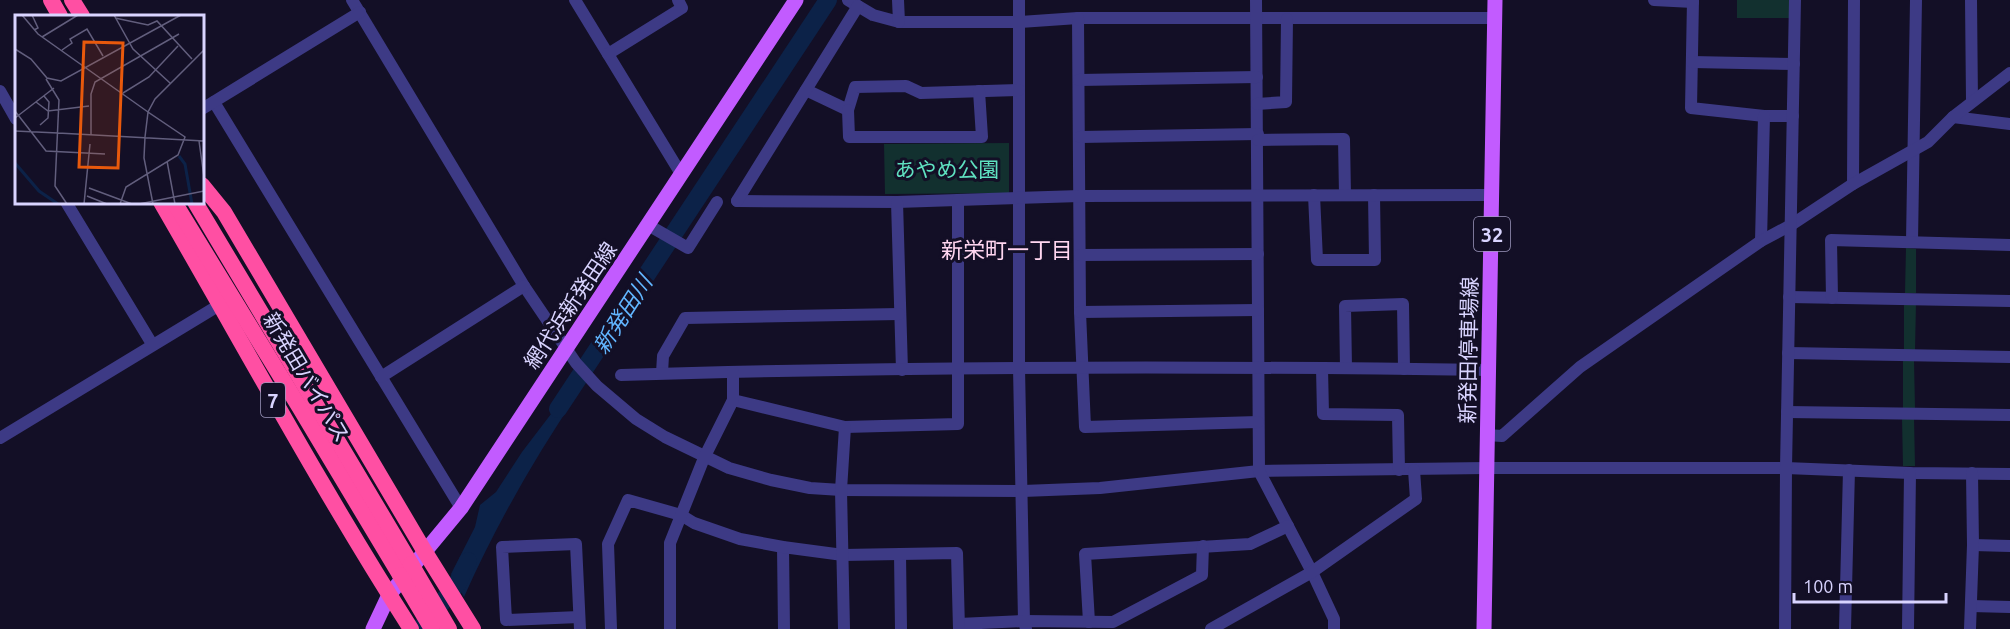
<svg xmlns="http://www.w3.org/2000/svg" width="2010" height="629" font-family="Ubuntu,'Noto Sans JP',sans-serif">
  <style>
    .green { fill: #12302f }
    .water { fill: #0c2248 }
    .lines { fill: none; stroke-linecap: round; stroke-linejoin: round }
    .river { stroke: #0c2248; stroke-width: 18 }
    .minor { stroke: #3d3a85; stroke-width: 12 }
    .major { stroke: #c25bff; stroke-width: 15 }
    .highway { stroke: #ff4fa3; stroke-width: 16 }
    .highway-bridge { stroke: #ff4fa3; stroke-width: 16 }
    .labels { text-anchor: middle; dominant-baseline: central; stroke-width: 6; stroke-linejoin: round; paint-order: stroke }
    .shield { fill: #130f26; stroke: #9e99be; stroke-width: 1.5 }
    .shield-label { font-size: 20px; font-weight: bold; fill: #d9d4ff }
    .park-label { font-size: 21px; fill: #5fe0c0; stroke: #130f26 }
    .street-label { font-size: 21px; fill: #d9d4ff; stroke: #130f26 }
    .neighbourhood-label { font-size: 22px; fill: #ffd6f0; stroke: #130f26 }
    .water-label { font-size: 22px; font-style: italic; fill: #62b6ff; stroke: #130f26 }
    .inset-river { fill: none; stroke: #0c2248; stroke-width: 3 }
    .inset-road { fill: none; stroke: #625e7d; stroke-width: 1.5 }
    .view { fill: #e8590c; fill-opacity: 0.15; stroke: #e8590c; stroke-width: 3 }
    .inset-edge { fill: none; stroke: #d9d4ff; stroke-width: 3 }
  </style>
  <rect width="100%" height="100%" fill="#130f26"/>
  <g class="green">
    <rect x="1737" y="0" width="55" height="18"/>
    <polygon points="1009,143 1009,193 885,194 884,144"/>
    <polygon points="1906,248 1916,249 1916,293 1905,293"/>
    <polygon points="1904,303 1916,303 1915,350 1904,350"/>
    <polygon points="1903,361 1914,361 1915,408 1903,408"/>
    <polygon points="1902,418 1914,418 1915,466 1903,466"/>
  </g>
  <path class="water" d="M568,386l9,9c-43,64 -82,132 -113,202l-13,-23 24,-47 5,-22 16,-13 26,-40 29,-38z"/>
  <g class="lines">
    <g class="river">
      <polyline points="558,409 828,0"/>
      <polyline points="420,629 457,584 468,561"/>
    </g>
    <g class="minor">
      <polyline points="352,0 524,286 576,363 597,386 636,419 665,437 729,468 771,480 810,488 841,490 1023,491 1100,488 1259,471 1486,468 1786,468 1910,473 2010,474"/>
      <polyline points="575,0 681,174"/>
      <polyline points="848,0 873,15 899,22 1020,22 1078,18 1494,18"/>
      <polyline points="898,0 899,22"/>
      <polyline points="1019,0 1019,368 1024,621 1026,629"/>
      <polyline points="1256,0 1259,471 1312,572 1334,619 1334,629"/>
      <polyline points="1654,0 1693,2"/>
      <polyline points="1693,0 1691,108 1764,116 1793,116"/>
      <polyline points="1971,0 1972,101"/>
      <polyline points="1078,18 1080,312 1085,427 1258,422"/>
      <polyline points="608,54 682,8 678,0"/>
      <polyline points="1692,62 1794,64"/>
      <polyline points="1079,80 1257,77"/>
      <polyline points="806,90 848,110 855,87 906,86 921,93 1019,90"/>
      <polyline points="0,91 16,119"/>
      <polyline points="214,102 461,508"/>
      <polyline points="1257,104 1286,102 1287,19"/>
      <polyline points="202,109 360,12"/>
      <polyline points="848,110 849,137 982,137 979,91"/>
      <polyline points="1953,117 2010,124"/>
      <polyline points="1080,137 1258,134"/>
      <polyline points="1258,140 1344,139 1345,195"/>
      <polyline points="1853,184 1854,0"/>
      <polyline points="1314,195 1317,260 1375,260 1374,195"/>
      <polyline points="737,201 897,202 1080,196 1492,195"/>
      <polyline points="737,201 858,6"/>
      <polyline points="66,202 152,344"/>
      <polyline points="897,202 902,370"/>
      <polyline points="648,225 688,248 717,202"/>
      <polyline points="1761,241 1764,116"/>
      <polyline points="1912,241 1916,0"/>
      <polyline points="1080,255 1258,254"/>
      <polyline points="1789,297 2010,301"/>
      <polyline points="1832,298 1831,240 2010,245"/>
      <polyline points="1080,312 1258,310"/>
      <polyline points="1788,353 2010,357"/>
      <polyline points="1322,368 1323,414 1398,415 1399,470"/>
      <polyline points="1346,368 1345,306 1403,304 1404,369"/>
      <polyline points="662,373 663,356 685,318 899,314"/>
      <path d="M621,375c289,-9 579,-9 868,-5"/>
      <polyline points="381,377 524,286"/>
      <polyline points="733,400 845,427 958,424 958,200"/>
      <polyline points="1787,412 2010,415"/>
      <polyline points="1487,435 1502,436 1580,367 1761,241 1791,225 1853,184 1928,142 1953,117 2010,73"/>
      <polyline points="0,438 221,304"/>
      <polyline points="1973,545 2010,546"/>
      <polyline points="783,547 784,629"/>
      <polyline points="900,554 901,629"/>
      <polyline points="1971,606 2010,607"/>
      <polyline points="579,617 506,620 502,547 576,544 580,629"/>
      <polyline points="1089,622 1085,554 1250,544 1288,526"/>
      <polyline points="959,624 1024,621 1113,622 1202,575 1203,546"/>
      <polyline points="611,629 608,544 628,500 681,515 694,523 740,539 783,547 843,555 957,553 959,629"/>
      <polyline points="670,629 670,543 704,458 733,400 733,372"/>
      <polyline points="844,629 841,490 845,427"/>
      <polyline points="1211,629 1312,572 1416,499 1414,470"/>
      <polyline points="1785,629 1786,468 1795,0"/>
      <polyline points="1845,629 1849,470"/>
      <polyline points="1908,629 1910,473"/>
      <polyline points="1970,629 1973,545 1972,473"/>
    </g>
    <g class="major">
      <polyline points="373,629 389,595 461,508 796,0"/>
      <polyline points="1484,629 1495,0"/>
    </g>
    <g class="highway">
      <polyline points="51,0 60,16"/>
      <polyline points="72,0 82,16"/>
      <polyline points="202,185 224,212 425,552 473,629"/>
      <path d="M161,202c83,143 161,288 250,427"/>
      <polyline points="174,202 300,408 400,575"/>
      <polyline points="195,202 411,564"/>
    </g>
    <g class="highway-bridge">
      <polyline points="411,564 449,629"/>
      <polyline points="400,575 432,629"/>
    </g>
  </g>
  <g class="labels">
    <g class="shield">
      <rect x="1474" y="217" width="36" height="34" rx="4.5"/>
      <rect x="261" y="383" width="24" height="34" rx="4.5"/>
    </g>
    <g class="shield-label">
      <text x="1492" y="234">32</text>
      <text x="273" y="400">7</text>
    </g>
    <g class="park-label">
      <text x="947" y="169">あやめ公園</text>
    </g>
    <g class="street-label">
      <text transform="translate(570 305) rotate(-56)">網代浜新発田線</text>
      <text transform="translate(1468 350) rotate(-89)">新発田停車場線</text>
      <text transform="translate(307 377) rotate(59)">新発田バイパス</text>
    </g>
    <g class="neighbourhood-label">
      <text x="1007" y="249">新栄町一丁目</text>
    </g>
    <g class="water-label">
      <text transform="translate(622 314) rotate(-57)">新発田川</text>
    </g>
  </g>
  <g transform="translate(15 15)">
    <rect width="189" height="189" fill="#130f26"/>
    <path class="inset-river" d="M164,141l6,8 7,40M0,148l24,28 19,13"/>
    <path class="inset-road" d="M7,0l16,19 110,78 -3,25M17,0l6,13 -4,2M99,0l19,34 37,34M100,3l33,7 9,-4 35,38M27,22l36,-22M0,34l16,10 16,19 14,3 120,-66M47,35l10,-7 -2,-4 17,-10 16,27M31,64l13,21 -4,86 12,18M108,78l26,-16 29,-31M21,87l12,9 41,-5M0,96l31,40 59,3M0,103l39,-30M25,110l8,-7 1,-16 -5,-6M0,116l43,2M43,118l146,8M76,120v-41l4,-12 84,-48M130,122l-1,21 9,46M184,126l5,36M152,146l8,43M74,173l43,16M72,181l20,8M69,189l6,-60M105,189l6,-17 52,-32 7,-18 -37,-25 7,-13 49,-49M124,189l65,-13"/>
    <path class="view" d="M69,27l39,1 -5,125 -39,-1z"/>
    <rect width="189" height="189" class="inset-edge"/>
  </g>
  <path d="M1794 593v9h152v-9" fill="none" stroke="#d9d4ff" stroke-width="3"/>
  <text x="1803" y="593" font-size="18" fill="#d9d4ff" stroke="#130f26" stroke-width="4.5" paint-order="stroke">100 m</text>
</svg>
